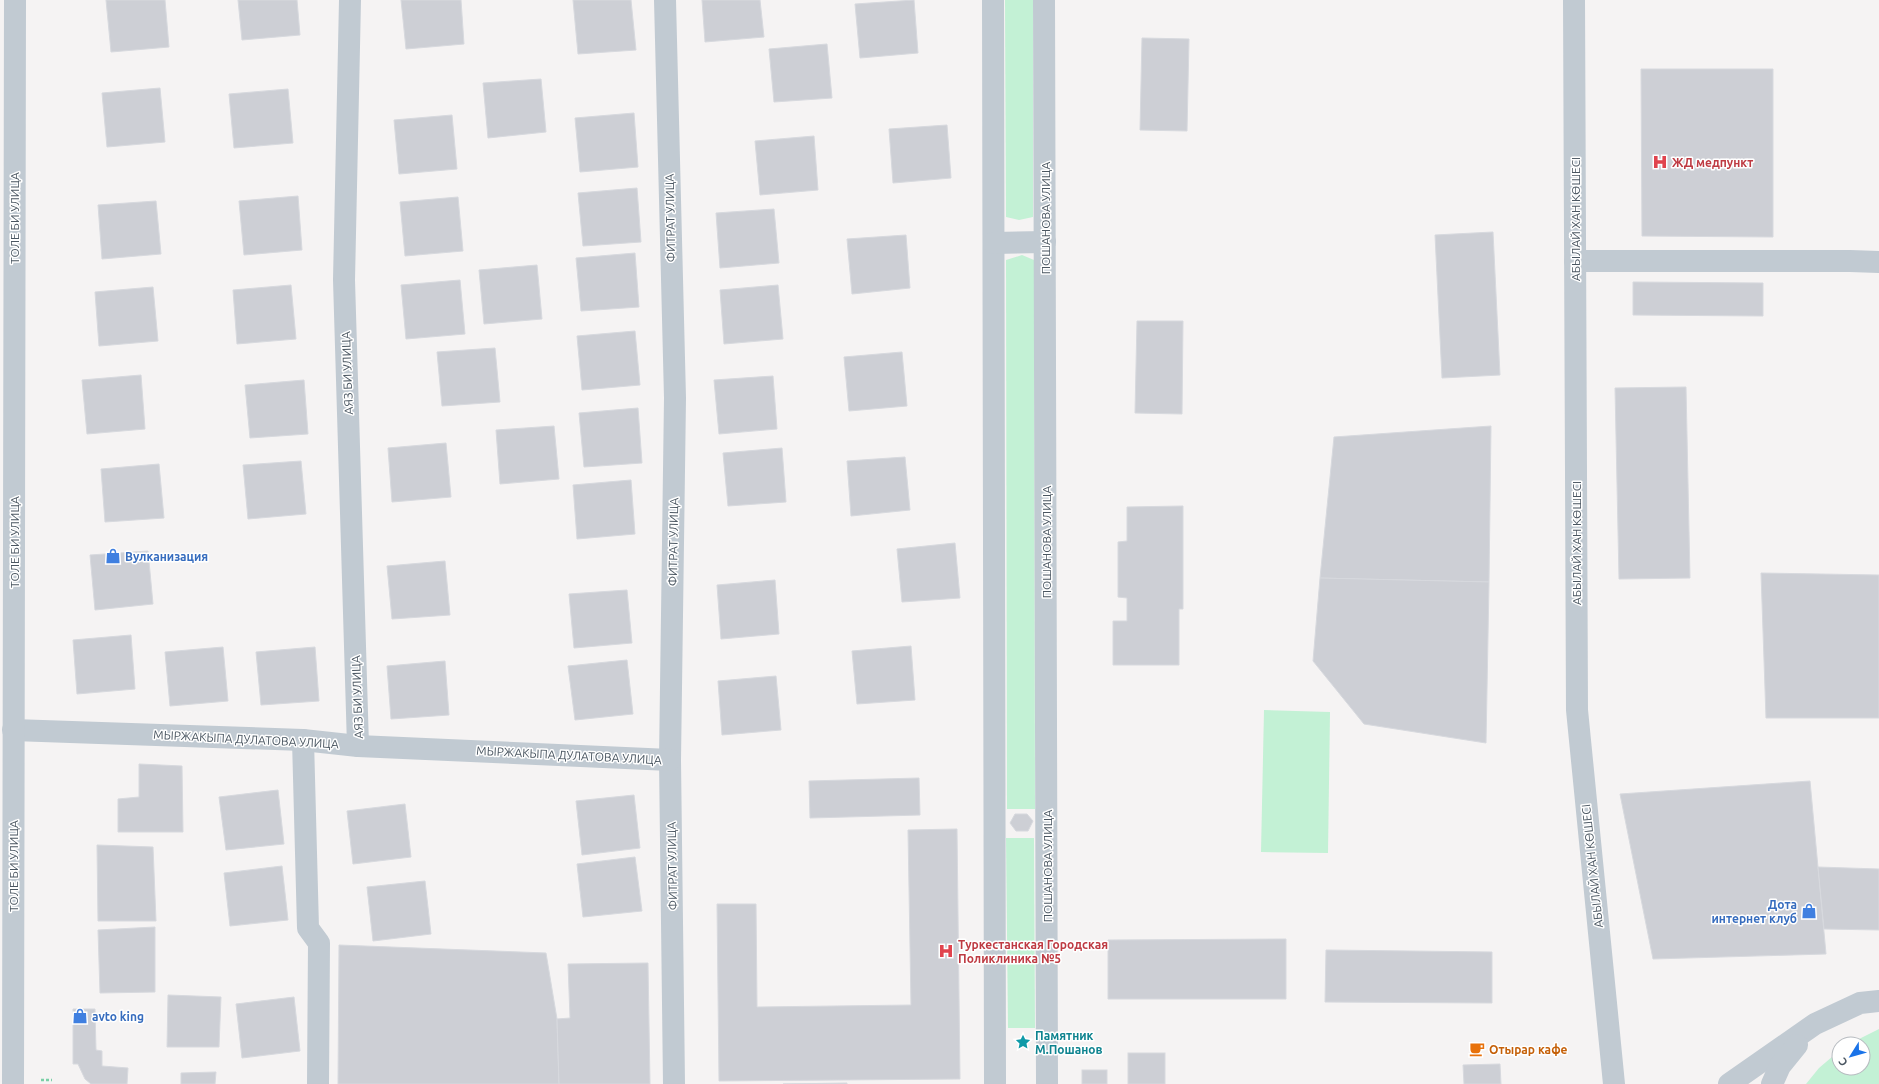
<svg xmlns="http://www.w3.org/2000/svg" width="1879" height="1084" font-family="Ubuntu,sans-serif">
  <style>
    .green { fill: #c3f1d5 }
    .building { fill: #cdcfd5; stroke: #d7d9de }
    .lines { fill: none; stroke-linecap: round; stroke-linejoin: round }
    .path { stroke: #7ad0a6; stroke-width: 2.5; stroke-dasharray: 3 2; stroke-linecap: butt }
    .minor { stroke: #c1cad2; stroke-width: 22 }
    .labels { text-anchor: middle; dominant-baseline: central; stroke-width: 3; stroke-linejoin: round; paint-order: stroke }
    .health-label { font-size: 12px; font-weight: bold; fill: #be3a42; stroke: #fff; text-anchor: start }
    .street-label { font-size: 12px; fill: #4a5661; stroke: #fff }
    .shop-label { font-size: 12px; font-weight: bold; fill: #366cbe; stroke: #fff; text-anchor: start }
    .culture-label { font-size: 12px; font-weight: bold; fill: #0d838f; stroke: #fff; text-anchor: start }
    .food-label { font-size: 12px; font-weight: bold; fill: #c56008; stroke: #fff; text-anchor: start }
  </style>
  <rect width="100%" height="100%" fill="#f5f3f3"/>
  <g class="green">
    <polygon points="1005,0 1033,0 1033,217 1019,220 1006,217"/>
    <polygon points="1022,255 1034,260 1035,809 1007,809 1006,260"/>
    <polygon points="1264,710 1330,712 1328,853 1261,852"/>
    <polygon points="1006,838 1034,838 1035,1028 1008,1028"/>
    <polygon points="1879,1029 1879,1084 1806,1084 1819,1068 1839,1051 1839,1068 1863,1068 1863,1044 1849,1044"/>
  </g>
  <g class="building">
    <polygon points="106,0 165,0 169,47 111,52"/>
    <polygon points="238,0 297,0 300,35 242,40"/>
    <polygon points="401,0 461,0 464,44 406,49"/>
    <polygon points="573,0 631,0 636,50 578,54"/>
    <polygon points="702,0 760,0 764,37 705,42"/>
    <polygon points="914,0 918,53 860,58 855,4"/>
    <polygon points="1142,38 1189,39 1187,131 1140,130"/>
    <polygon points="827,44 832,98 774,102 769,49"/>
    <polygon points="1641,69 1773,69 1773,237 1642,236"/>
    <polygon points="541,79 546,132 488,138 483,83"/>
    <polygon points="160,88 165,142 107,147 102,93"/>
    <polygon points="288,89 293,143 234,148 229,94"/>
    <polygon points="634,113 638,167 580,172 575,118"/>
    <polygon points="452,115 457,169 399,174 394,120"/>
    <polygon points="947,125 951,178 893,183 889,129"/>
    <polygon points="814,136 818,190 760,195 755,141"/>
    <polygon points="637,188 641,242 583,246 578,193"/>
    <polygon points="298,196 302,250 244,255 239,201"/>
    <polygon points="458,197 463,251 405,256 400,202"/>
    <polygon points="156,201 161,254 102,259 98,205"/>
    <polygon points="774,209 779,263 720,268 716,213"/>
    <polygon points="1493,232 1500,375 1442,378 1435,235"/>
    <polygon points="906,235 910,288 852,294 847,239"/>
    <polygon points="635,253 639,307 581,311 576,258"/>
    <polygon points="537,265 542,319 484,324 479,270"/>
    <polygon points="460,280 465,334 406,339 401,285"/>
    <polygon points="1633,282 1763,283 1763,316 1633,315"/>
    <polygon points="291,285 296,339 237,344 233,290"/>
    <polygon points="778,285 783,339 724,344 720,290"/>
    <polygon points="153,287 158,341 99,346 95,292"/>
    <polygon points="1137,321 1183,321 1182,414 1135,413"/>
    <polygon points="635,331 640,385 582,390 577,336"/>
    <polygon points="495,348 500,402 442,406 437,352"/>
    <polygon points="902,352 907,406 849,411 844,357"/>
    <polygon points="141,375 145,429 87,434 82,380"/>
    <polygon points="773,376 777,429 719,434 714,380"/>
    <polygon points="304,380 308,434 250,438 245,385"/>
    <polygon points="1686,387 1690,578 1619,579 1615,388"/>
    <polygon points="638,408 642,463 584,467 579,413"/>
    <polygon points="554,426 559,479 500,484 496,430"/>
    <polygon points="1491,426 1489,582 1320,578 1334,437"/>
    <polygon points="446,443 451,497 392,502 388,448"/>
    <polygon points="782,448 786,502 728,506 723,453"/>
    <polygon points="905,457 910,510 851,516 847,461"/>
    <polygon points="301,461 306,514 248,519 243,465"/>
    <polygon points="159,464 164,518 105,522 101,469"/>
    <polygon points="631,480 635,534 577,539 573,485"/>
    <polygon points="1183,506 1183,609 1179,609 1179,665 1113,665 1113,621 1127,621 1127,598 1118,597 1118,542 1127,541 1127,507"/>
    <polygon points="955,543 960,598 902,602 897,549"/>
    <polygon points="148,551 153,604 95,610 90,555"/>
    <polygon points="445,561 450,615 392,619 387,566"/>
    <polygon points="1761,573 1879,575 1879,718 1766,718"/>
    <polygon points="1320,578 1489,582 1486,743 1364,724 1313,661"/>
    <polygon points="775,580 779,634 721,639 717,585"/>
    <polygon points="627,590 632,643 574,648 569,594"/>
    <polygon points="131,635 135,689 77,694 73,640"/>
    <polygon points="911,646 915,700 857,704 852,651"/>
    <polygon points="223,647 228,701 170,706 165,652"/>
    <polygon points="315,647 319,701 261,705 256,652"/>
    <polygon points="627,660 633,714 575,720 568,666"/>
    <polygon points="445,661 449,715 391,719 387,666"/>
    <polygon points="776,676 781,730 722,735 718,681"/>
    <polygon points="139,764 182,766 183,832 118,832 118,799 139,797"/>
    <polygon points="919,778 920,815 810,818 809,781"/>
    <polygon points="1810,781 1826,954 1653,959 1620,794"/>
    <polygon points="278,790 284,844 226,850 219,797"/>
    <polygon points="634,795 640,848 582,855 576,801"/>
    <polygon points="405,804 411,857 353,864 347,811"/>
    <polygon points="1015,814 1027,814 1033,821 1028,831 1016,831 1010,823"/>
    <polygon points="957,829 960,1079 719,1081 717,904 756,904 757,1007 911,1005 908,830"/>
    <polygon points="97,845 153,847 156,921 98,921"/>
    <polygon points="635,857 642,911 583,917 577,864"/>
    <polygon points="282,866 288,920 230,926 224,873"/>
    <polygon points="1818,867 1879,869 1879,930 1824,929"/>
    <polygon points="425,881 431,934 373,941 367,887"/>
    <polygon points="155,927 155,992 100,993 98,930"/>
    <polygon points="1286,939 1286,999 1108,999 1108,940"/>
    <polygon points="339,945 546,953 557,1019 559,1084 338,1084"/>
    <polygon points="1326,950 1492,952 1492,1003 1325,1002"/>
    <polygon points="648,963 650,1084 559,1084 557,1019 570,1018 568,964"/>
    <polygon points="168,995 221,997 219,1047 167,1047"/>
    <polygon points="294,997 300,1051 242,1058 236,1004"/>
    <polygon points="73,1009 95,1009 96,1050 102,1051 102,1066 128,1068 127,1084 91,1084 85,1079 78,1064 73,1064"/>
    <rect x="1128" y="1053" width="37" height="31"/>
    <polygon points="1500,1064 1501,1084 1464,1084 1463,1065"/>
    <rect x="1082" y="1070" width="25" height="14"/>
    <polygon points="216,1072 215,1084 181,1084 181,1073"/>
    <polygon points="847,1083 847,1084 783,1084"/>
  </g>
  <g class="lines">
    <polyline class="path" points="41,1080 52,1080"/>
    <g class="minor">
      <polyline points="350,0 344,280 358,746"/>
      <polyline points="665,0 675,398 670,760 674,1084"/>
      <polyline points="993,0 995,1084"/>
      <polyline points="1044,0 1047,1084"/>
      <polyline points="1574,0 1577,710 1614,1084"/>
      <polyline points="994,243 1045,242"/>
      <polyline points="1575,261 1850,261 1879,262"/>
      <polyline points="13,730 303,740 358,746 670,760"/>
      <polyline points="303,740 308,928 319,943 318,1084"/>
      <polyline points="13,1084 15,0"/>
      <polyline points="1729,1084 1815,1024 1860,1003 1879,1001"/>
      <polyline points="1772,1084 1780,1066 1797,1045"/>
    </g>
  </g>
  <defs>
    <g id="hospital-bare" transform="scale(1.2)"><path d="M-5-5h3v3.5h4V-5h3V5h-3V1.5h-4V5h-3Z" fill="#e0444e" stroke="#fff" stroke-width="2.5" paint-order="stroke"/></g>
    <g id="shop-bare" transform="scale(1.2)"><path d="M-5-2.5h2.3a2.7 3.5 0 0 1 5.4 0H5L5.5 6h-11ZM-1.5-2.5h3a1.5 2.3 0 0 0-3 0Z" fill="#3f7fe0" stroke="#fff" stroke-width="2.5" paint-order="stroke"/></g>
    <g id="sight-bare" transform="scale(1.2)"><path d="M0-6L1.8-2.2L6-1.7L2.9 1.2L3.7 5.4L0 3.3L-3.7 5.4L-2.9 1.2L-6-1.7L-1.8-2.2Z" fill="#0f9aa8" stroke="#fff" stroke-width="2.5" paint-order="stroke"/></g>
    <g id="cafe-bare" transform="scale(1.2)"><path d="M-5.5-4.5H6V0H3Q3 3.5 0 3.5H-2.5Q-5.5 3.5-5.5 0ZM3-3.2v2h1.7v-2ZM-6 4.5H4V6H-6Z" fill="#e8710a" stroke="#fff" stroke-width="2.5" paint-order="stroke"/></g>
  </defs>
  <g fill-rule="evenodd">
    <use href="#hospital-bare" x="1660" y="162"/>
    <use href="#shop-bare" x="113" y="556"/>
    <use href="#shop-bare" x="1809" y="911"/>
    <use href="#hospital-bare" x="946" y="951"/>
    <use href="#shop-bare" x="80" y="1016"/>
    <use href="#sight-bare" x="1023" y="1042"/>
    <use href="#cafe-bare" x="1477" y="1049"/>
  </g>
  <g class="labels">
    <g class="health-label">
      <text x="1672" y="162">ЖД медпункт</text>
      <text x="958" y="944">Туркестанская Городская<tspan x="958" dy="14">Поликлиника №5</tspan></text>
    </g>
    <g class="street-label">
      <text transform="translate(14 218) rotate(-90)">ТОЛЕ БИ УЛИЦА</text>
      <text transform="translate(670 218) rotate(-91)">ФИТРАТ УЛИЦА</text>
      <text transform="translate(1045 218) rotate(-90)">ПОШАНОВА УЛИЦА</text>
      <text transform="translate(1575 219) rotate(-90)">АБЫЛАЙ ХАН КӨШЕСІ</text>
      <text transform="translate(347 373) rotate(-92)">АЯЗ БИ УЛИЦА</text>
      <text transform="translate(14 542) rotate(-90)">ТОЛЕ БИ УЛИЦА</text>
      <text transform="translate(673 542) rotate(-89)">ФИТРАТ УЛИЦА</text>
      <text transform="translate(1046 542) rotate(-90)">ПОШАНОВА УЛИЦА</text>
      <text transform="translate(1576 543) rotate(-90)">АБЫЛАЙ ХАН КӨШЕСІ</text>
      <text transform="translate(357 697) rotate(-92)">АЯЗ БИ УЛИЦА</text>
      <text transform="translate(246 739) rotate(3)">МЫРЖАКЫПА ДУЛАТОВА УЛИЦА</text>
      <text transform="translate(569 755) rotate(3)">МЫРЖАКЫПА ДУЛАТОВА УЛИЦА</text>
      <text transform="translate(13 866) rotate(-90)">ТОЛЕ БИ УЛИЦА</text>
      <text transform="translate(672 866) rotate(-91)">ФИТРАТ УЛИЦА</text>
      <text transform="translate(1047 866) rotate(-90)">ПОШАНОВА УЛИЦА</text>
      <text transform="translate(1592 866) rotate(-96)">АБЫЛАЙ ХАН КӨШЕСІ</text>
    </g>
    <g class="shop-label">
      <text x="125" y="556">Вулканизация</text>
      <text x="1797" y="904" text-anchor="end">Дота<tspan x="1797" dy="14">интернет клуб</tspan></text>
      <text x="92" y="1016">avto king</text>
    </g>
    <g class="culture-label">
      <text x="1035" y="1035">Памятник<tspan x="1035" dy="14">М.Пошанов</tspan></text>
    </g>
    <g class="food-label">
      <text x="1489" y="1049">Отырар кафе</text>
    </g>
  </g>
  <g transform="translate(1851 1056) rotate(233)"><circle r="19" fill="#ffffff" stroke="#b7bbc0"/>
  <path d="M0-3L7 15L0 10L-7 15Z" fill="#1a73e8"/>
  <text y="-6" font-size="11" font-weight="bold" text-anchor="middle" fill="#4a5661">С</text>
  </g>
</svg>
